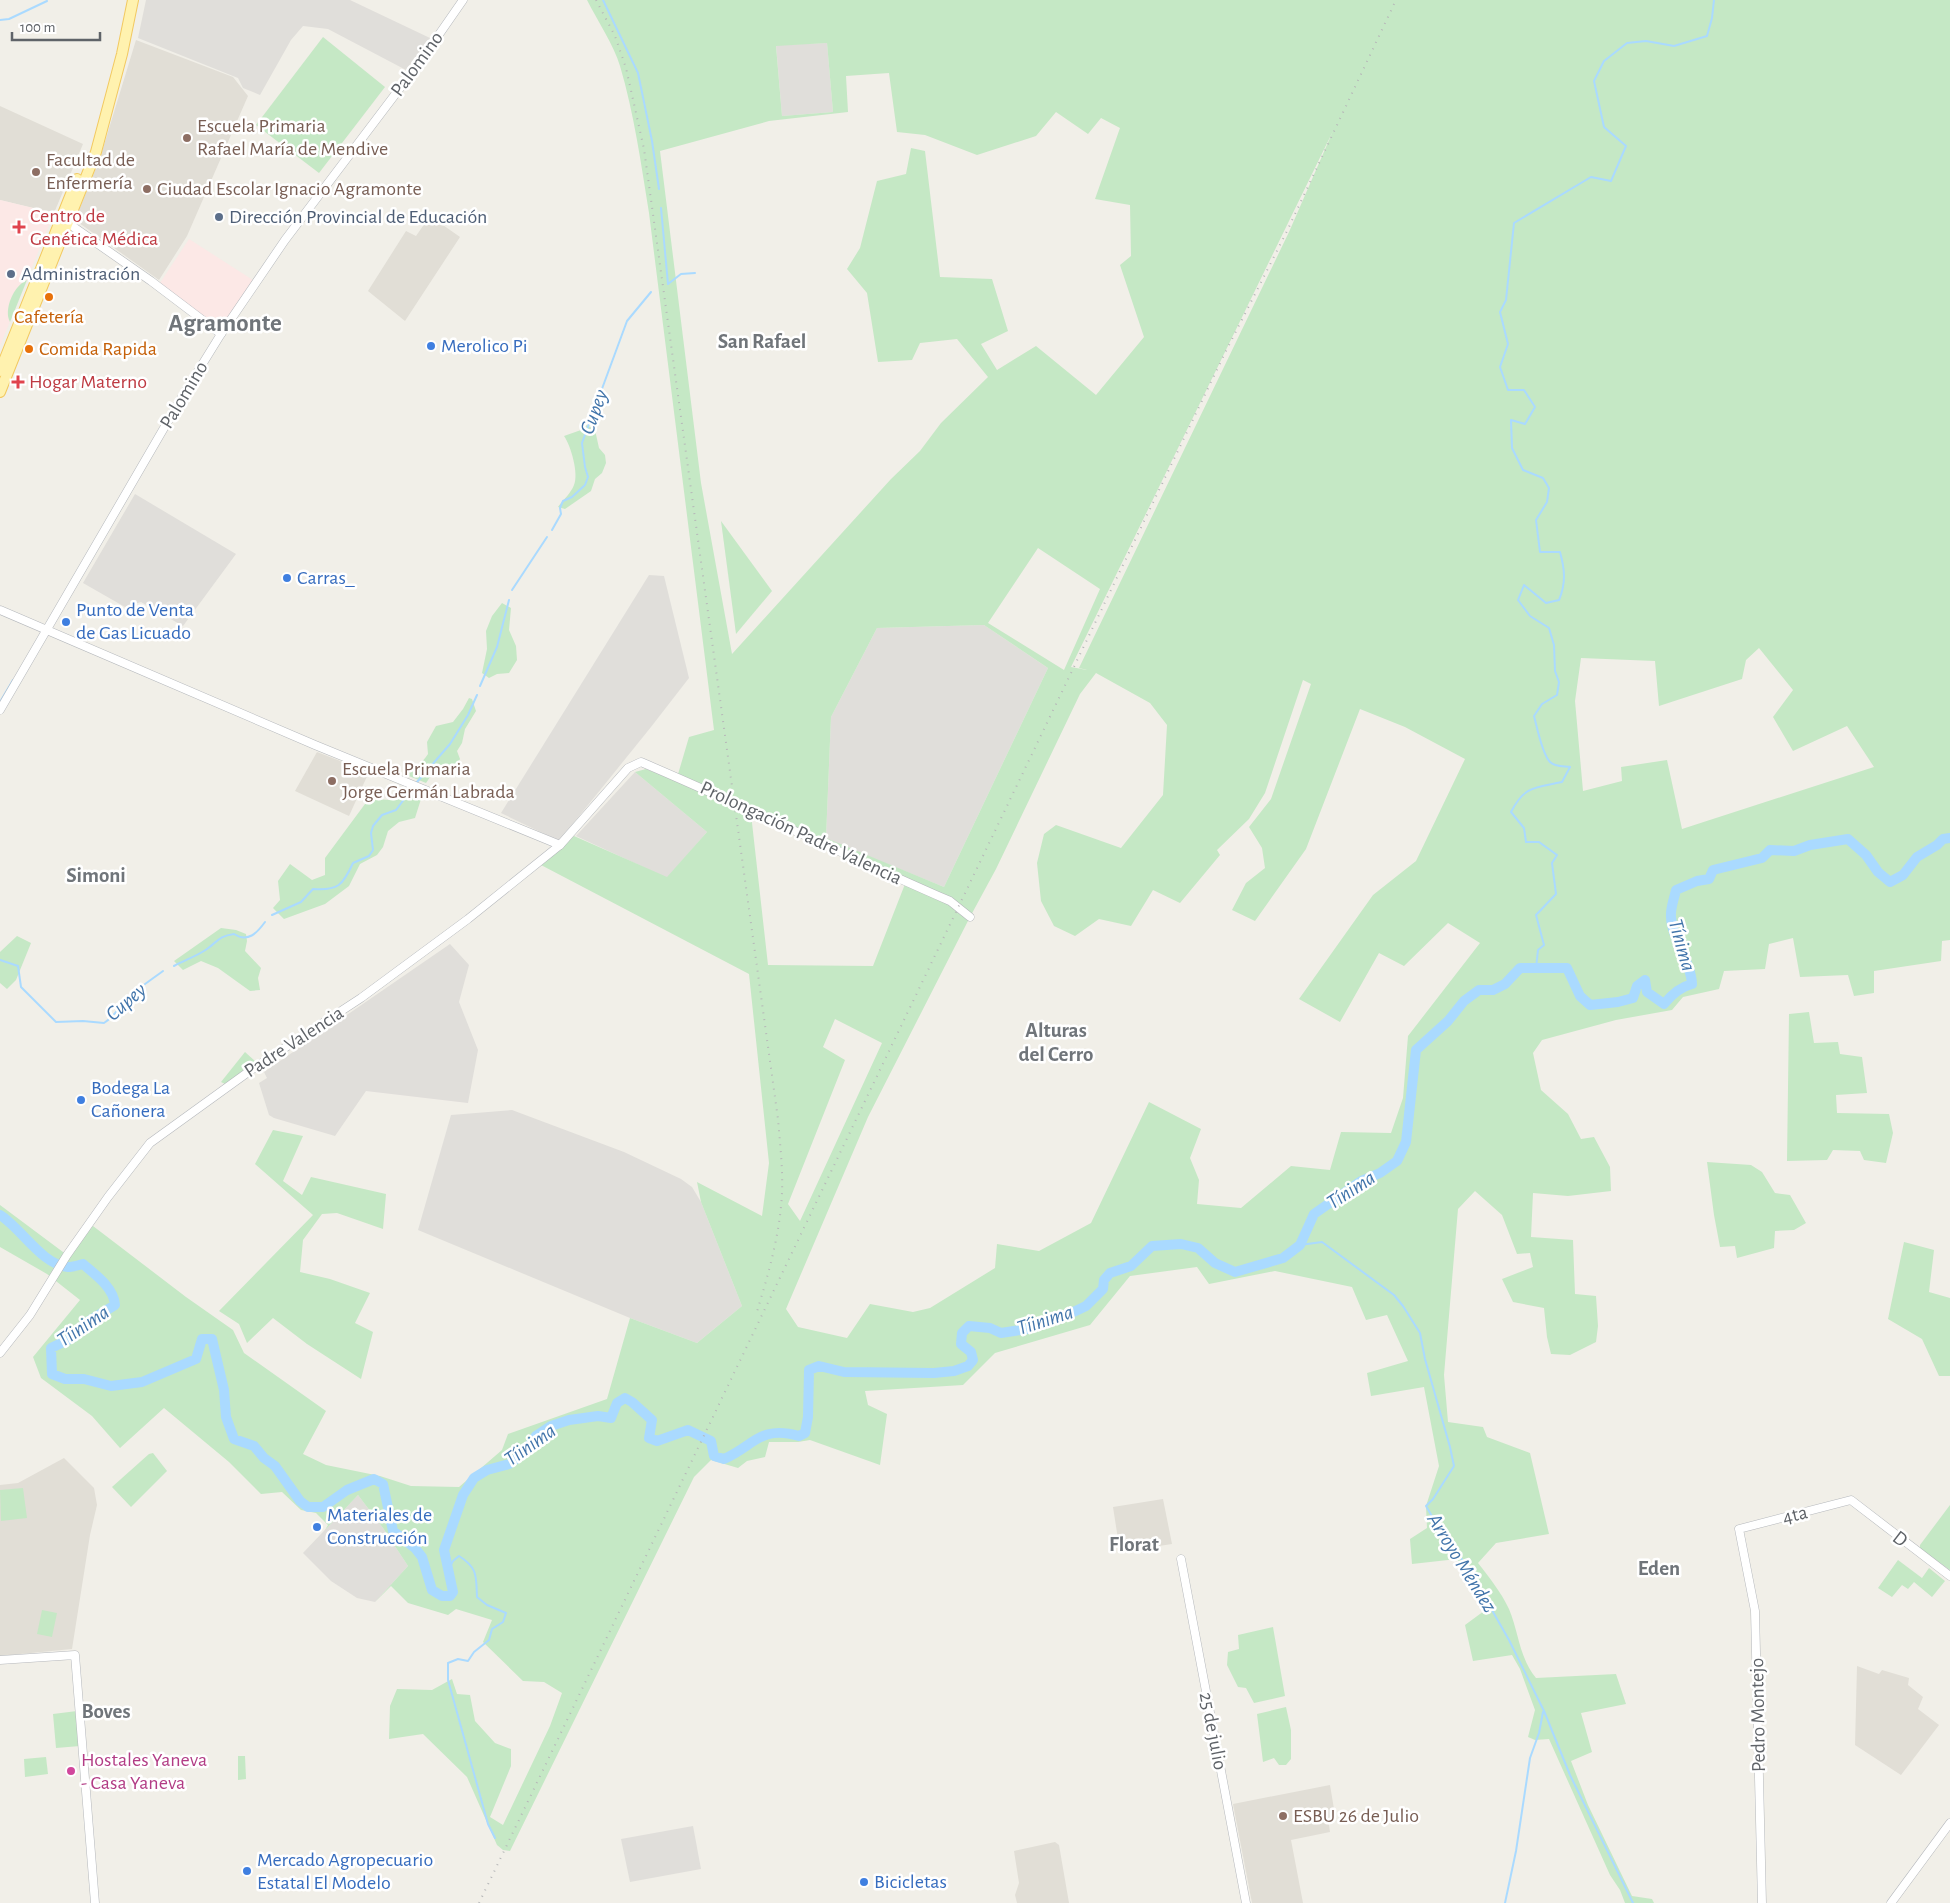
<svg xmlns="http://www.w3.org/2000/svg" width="1950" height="1903" font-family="'Alegreya Sans',sans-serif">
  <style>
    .industrial { fill: #e0deda }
    .education { fill: #e1ded6 }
    .medical { fill: #fce8e6 }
    .green { fill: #c5e8c5; fill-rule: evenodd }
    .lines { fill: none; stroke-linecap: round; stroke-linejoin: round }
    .stream { stroke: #aadaff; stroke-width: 2 }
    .river { stroke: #aadaff; stroke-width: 10 }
    .tertiary-casing { stroke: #b5b8bc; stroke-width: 9 }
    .primary-casing { stroke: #f2c960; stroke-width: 12 }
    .tertiary { stroke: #fff; stroke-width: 8 }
    .primary { stroke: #fff2af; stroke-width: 10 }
    .rail { stroke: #b6b7b8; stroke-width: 2; stroke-dasharray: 1 6; stroke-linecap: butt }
    .education-dot { fill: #8d6e63; stroke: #fff; stroke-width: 2 }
    .service-dot { fill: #5c6f8a; stroke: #fff; stroke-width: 2 }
    .health-dot { fill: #e0444e; stroke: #fff; stroke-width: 2 }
    .food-dot { fill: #e8710a; stroke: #fff; stroke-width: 2 }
    .shop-dot { fill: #3f7fe0; stroke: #fff; stroke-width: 2 }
    .hotel-dot { fill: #d1479c; stroke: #fff; stroke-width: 2 }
    .labels { text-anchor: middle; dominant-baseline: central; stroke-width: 5; stroke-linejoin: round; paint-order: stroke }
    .street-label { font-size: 20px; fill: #5f6368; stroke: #fff }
    .education-label { font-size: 20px; fill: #785e54; stroke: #fff; text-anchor: start }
    .health-label { font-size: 20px; fill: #be3a42; stroke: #fff; text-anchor: start }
    .service-label { font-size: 20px; fill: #4e5e75; stroke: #fff; text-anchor: start }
    .food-label { font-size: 20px; fill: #c56008; stroke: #fff }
    .shop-label { font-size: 20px; fill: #366cbe; stroke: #fff; text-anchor: start }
    .hotel-label { font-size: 20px; fill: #b23c85; stroke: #fff; text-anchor: start }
    .neighbourhood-label { font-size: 21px; font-weight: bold; fill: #70757a; stroke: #fff }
    .water-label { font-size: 21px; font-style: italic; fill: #4174aa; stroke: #fff }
    .district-label { font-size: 25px; font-weight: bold; fill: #70757a; stroke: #fff }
  </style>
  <rect width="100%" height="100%" fill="#f1efe8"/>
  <g class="industrial">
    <polygon points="146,0 350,0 430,38 406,70 328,29 303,26 291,40 260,95 243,88 238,78 138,38"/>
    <polygon points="827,43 833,112 782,116 776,45"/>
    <polygon points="135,494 236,554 183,626 141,602 125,607 83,583"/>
    <polygon points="649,575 664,576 689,678 651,727 559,841 501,813"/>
    <polygon points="984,625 1048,668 944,887 826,839 831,717 877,628"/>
    <polygon points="635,772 707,832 667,878 576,836"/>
    <polygon points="450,944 469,965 459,1002 478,1050 468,1103 366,1091 335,1136 274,1118 269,1115 259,1083 267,1078 264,1072"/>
    <polygon points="512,1110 624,1152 681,1179 692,1187 701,1202 742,1306 697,1343 630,1318 418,1230 451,1115"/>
    <polygon points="358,1495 383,1528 408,1566 375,1602 357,1598 331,1581 303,1553"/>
    <polygon points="693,1826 701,1869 630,1882 621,1839"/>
  </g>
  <g class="education">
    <polygon points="136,40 233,77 248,96 187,236 159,280 75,220 100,158"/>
    <polygon points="0,106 83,144 54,213 0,200"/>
    <polygon points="430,216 460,237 405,321 368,291 406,231 416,236"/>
    <polygon points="317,752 369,772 349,816 295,791"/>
    <polygon points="64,1458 94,1488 97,1505 90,1535 72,1649 0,1656 0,1485 18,1483"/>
    <polygon points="1163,1499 1172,1544 1120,1552 1113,1507"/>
    <polygon points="1857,1666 1879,1674 1882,1670 1909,1678 1908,1685 1923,1697 1918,1709 1939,1725 1901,1775 1855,1745"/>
    <polygon points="1330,1785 1335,1815 1328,1818 1330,1832 1291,1840 1303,1903 1252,1903 1233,1804"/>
    <polygon points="1055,1842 1059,1845 1069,1903 1017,1903 1015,1895 1019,1883 1014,1851"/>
  </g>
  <g class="medical">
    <polygon points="0,200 54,213 0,346"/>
    <polygon points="189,239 256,282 221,334 158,286"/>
  </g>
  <g class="green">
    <path d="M587,0h1363v940l-8,1 -1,20 -67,10v22l-20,3 -6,-21 -48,2 -7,-39 -24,6 -4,25 -41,2 -5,18 -36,8 -11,13 -56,10 -74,20 -9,13 8,37 27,24 13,25 13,-2 16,30 1,24 -43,5 -35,-3 -2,44 42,3 2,54 21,2 2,30 -2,16 -26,13 -19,-1 -4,-17 -3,-29 -31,-6 -11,-23 31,-12 -3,-14 -13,1 -15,-39 -27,-24 -17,18 -14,166 4,47 35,5 4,10 43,16 19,81 -53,9 -18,20c11,14 23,29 31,46 10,24 10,48 27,69l80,-4 10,30 -45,9 11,39 -21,9 17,44 44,91 20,3 2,4h-29l-5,-13 -10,-15 -61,-136 -14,1 -7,-3 7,-27 -15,-41 -8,-14 -39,6 -8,-36 19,-14 -27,-52 -45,5 -2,-25 17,-11 -1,-22 13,-40 -15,-79 -53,9 -4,-23 41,-12 -21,-46 -21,5 -14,-33 -77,-16 -66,13 -12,-17 -67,9 -40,49 -95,28 -32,32 -98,6 3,14 19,9 -7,51 -70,-25 -12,2h-29l-4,15 -18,4 -9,7 -27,-8 -17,17 -184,374 -7,-1 -6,-5 -30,-68 -44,-43 -34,5 1,-33 7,-17 35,1 20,-11 5,15 13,1 5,26 20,22 16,6v17l-21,51 13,8 47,-99 12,-33 -18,-11 -21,-1 -40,-39 9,-22 -36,-11 -8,6 -40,-12 -17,-17 -16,16 -18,-4 -26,-17 26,17 18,4 33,-36 -25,-38 -25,-33 -33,35 3,-5 -12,-12 -15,-3 -19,-18 -21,2 -32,-32 -65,-54 -44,40 -28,-32 -51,-38 -8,-21 47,-57 -33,-26 -47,-27v-42l67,50 8,-6 18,-23 93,71 47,33 11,23 82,58 -23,43 23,11 54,11 31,10 48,1 43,-37 6,-16 99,-35 23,-81 67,25 45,-37 -41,-104 -4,-20 65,34 7,-53 -20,-189 -208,-109 33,-29 93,41 40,-45 -72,-60 11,-3 30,12 13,-44 25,-7 -65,-517c-8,-49 -15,-100 -29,-147 -6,-21 -23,-46 -33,-66zM827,43l6,69 -51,4 -6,-70zM889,73l8,59 28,3 52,20 59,-19 20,-24 32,22 13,-16 19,10 -25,71 35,6 1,51 -11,9 24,72 -48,58 -60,-49 -39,24 -16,-26 27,-13 -16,-52 -52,-2 -15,-126 -14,-3 -5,26 -29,7 -17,67 -13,21 20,24 11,69 34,-2 8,-17 37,-4 31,38 -47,46 -21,28 -29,28 -159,175 -31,-171 -41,-332 109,-30 79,-9 -2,-36zM1333,131l-44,101 -210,436 8,2 -16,-3zM1038,548l62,41 -36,81 -76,-47zM984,625l64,43 -104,219 -118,-49 5,-121 46,-89zM1759,648l34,42 -20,27 20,34 54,-25 27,41 -192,62 -15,-69 -46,7 1,14 -39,10 -8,-90 6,-43 74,3 4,45 83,-27 4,-19zM1096,673l54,30 17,22 -4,70 -42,53 -65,-23 -12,9 -7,29 4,38 13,25 21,10 24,-17 32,7 22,-36 27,13 40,-48 -3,-5 32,-31 16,-26 38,-113 8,4 -40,115 -22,28 13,21 3,20 -19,15 -14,27 23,11 51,-72 54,-140 45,18 60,32 -49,102 -43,34 -74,104 41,23 39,-69 25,13 44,-43 32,20 -72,93 -5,62 -12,35 -50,-1 -11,38 -39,-4 -50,42 -44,-4 2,-24 -9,-22 11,-29 -52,-27 -58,121 -52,28 -42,-7 -2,24 -65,40 -17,4 -43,-8 -23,34 -49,-11 -12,-18 82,-192 102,-200 26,-48 84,-175zM751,814l154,70 -32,82 -105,-1zM835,1019l47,24 -82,178 -12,-17 57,-144 -22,-13z"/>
    <polygon points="323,37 385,87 319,173 256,125"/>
    <path d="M27,280l-17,42c-7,-12 4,-37 17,-42z"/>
    <path d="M587,425l8,5 4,18 6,7 1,8 -4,10 -7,6 -4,12 -26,18 -7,-2c5,-7 13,-14 16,-22 5,-11 -3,-39 -10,-49l17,-6z"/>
    <polygon points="721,521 772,591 736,634"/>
    <polygon points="502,603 511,608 509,630 516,646 517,660 509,673 497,674 489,678 482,673 487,649 486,631 492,616"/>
    <path d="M469,698l3,1 4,12 -11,18 -3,14 -5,8 3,8 -9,16 -15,-7 -10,15 -22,-9c9,-7 18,-10 24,-20l-1,-12 9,-16 17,-4 10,-13z"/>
    <polygon points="396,789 421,799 415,818 399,822 388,831 383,847 377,855 360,864 349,886 325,904 284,919 273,908 280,900 278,881 290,864 312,880 325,875 325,858 365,804 376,799 389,800"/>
    <polygon points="221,928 236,930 246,934 247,941 245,951 261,968 258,978 260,990 250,991 218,968 201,961 183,970 174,961"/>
    <polygon points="17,936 31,943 16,980 7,989 0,983 0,952"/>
    <polygon points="1809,1012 1814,1043 1838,1042 1840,1054 1862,1057 1867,1093 1836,1095 1837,1113 1889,1114 1893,1133 1886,1163 1864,1160 1860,1151 1833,1150 1827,1160 1787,1161 1789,1014"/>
    <polygon points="245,1052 256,1062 225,1084 221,1082"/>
    <polygon points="273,1130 303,1136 283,1181 302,1195 311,1177 386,1194 383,1229 337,1213 322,1214 303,1240 300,1272 330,1279 370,1293 355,1323 373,1332 361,1379 307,1344 273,1318 247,1343 239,1324 219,1311 313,1215 255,1164"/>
    <polygon points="1707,1162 1751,1165 1762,1172 1775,1193 1790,1195 1806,1223 1794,1230 1775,1231 1774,1248 1737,1258 1735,1246 1720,1247 1714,1215"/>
    <polygon points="1904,1242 1934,1250 1929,1292 1950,1298 1950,1376 1939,1376 1922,1339 1888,1319"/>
    <polygon points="153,1453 167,1471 131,1507 112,1487 149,1454"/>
    <polygon points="23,1488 27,1518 1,1521 0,1490"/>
    <polygon points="1950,1505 1950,1570 1920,1549 1920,1545"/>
    <polygon points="1898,1560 1922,1578 1929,1568 1945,1581 1932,1597 1914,1582 1908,1589 1902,1585 1892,1597 1878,1588"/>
    <polygon points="42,1610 57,1613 52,1637 37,1634"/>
    <polygon points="1273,1627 1285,1696 1254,1703 1246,1688 1238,1687 1227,1665 1228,1652 1239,1649 1238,1635"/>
    <polygon points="1286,1707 1291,1730 1291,1759 1286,1765 1279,1765 1274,1758 1263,1762 1257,1714"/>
    <polygon points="77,1711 80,1746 56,1748 53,1714"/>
    <polygon points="238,1756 245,1756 246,1779 238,1780"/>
    <polygon points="46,1757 48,1774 25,1777 24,1759"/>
  </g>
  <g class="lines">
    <g class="stream">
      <polyline points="603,0 638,73 652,141 659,189"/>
      <polyline points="0,20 9,19 47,1"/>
      <polyline points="661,208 668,284"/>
      <polyline points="668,284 681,274 695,273"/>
      <polyline points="552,530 561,514 560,508 563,501 572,497 585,485 588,477 585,467 582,443 627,321 651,292"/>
      <polyline points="512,590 547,537"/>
      <polyline points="480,686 497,647 509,600"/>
      <polyline points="0,702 13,680"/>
      <polyline points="417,782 450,744 468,715 477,695"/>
      <path d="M272,915l29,-13 12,-13c25,2 30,-4 40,-26l16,-7 4,-6 -2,-17 2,-7 9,-11 14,-5 15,-20"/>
      <path d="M0,960l18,6 3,21 35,35 27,-1 21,2c11,-7 15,-16 24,-25 10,-10 23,-18 35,-27"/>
      <path d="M174,966c11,-6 23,-10 33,-17 11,-8 12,-13 27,-15 14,9 23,-1 31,-12"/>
      <path d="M1536,968l2,-18 6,-5 -8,-30 20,-21 -4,-31 5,-8 -18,-13h-13l-2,-14 -13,-16c14,-27 24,-24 51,-30l8,-15c-6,-1 -15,0 -20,-5 -8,-8 -13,-35 -16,-46l8,-12 15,-9 2,-13 -4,-11 -1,-26 -5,-17 -19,-12 -12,-16 6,-15 22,18 13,-3c7,-17 6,-30 1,-48h-20l-4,-32 11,-18 2,-14 -6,-10 -20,-8 -11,-22 -1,-28 14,4 10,-17 -11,-17h-16l-8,-23 8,-23 -8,-32 6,-12 8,-77 77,-46 20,4 15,-35 -22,-19 -10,-46 10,-20 23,-18 19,-2 28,5 33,-10 5,-18 2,-18"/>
      <polyline points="1300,1245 1322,1242 1394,1295 1403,1306 1420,1333 1425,1359 1450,1447 1454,1466 1433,1499 1426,1506 1436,1523 1468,1568 1509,1640 1544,1711 1570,1775 1633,1903"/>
      <path d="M448,1570l5,-9 6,-5c19,12 17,20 18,41l10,8 19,8 -3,9 -11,7 -3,11 -15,12 -6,9 -10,-2 -10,4v17l40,144 7,14"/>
      <polyline points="1505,1903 1516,1851 1530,1758 1539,1733 1543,1712"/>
    </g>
    <path class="river" d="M0,1215c21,13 42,50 68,52 5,0 11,-2 15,-3 13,11 31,24 32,41l-31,19 -10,13 -23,11 1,26 13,5h19l27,7 31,-4 54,-23 6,-20h10l12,51 2,27 8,22 20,7 10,12 11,8 25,35 8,6h15l24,-17 27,-11 9,5 10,47 22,17 7,9 10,33 10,6h8l3,-4 -9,-42 19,-55 11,-17 13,-8 22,-6 15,-11 12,-17 15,-10 18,-6 29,-4 13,2 6,-15 8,-5 7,4 20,18 -3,18 8,3 31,-11 23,11 3,15 10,3c31,-14 36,-34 75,-23l6,-3 3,-16 1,-47 10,-4 25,6 90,1 20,-2 14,-5 5,-6 -2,-8 -10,-8 1,-11 7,-7 21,2 11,5 26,-4 19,-8 13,-2 27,-13 17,-17 1,-9 6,-7 21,-7 21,-20 29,-2 17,4 17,15 20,9 48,-14 17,-13 14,-31 47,-33 19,-8 17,-12 9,-19 10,-92 32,-29 16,-20 15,-11h14l12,-6 15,-16h47l13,28 10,9 28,-3 15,-4 4,-12 8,-6 2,12 17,12c8,-10 16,-17 28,-20 -1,-23 -20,-44 -21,-67 -1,-8 3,-18 5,-27l21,-9 12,-2 4,-9 49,-12 8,-8 24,1 16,-6 38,-6 18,16 12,17 12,10 13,-7 14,-18 20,-12 6,-6 7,-1"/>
    <g class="tertiary-casing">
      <g id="tertiary">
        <polyline points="65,221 151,281 221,334"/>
        <polyline points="0,610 315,745 560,845"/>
        <polyline points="0,710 182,397 221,334 285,240 422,59 463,0"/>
        <path d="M0,1353l30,-38 37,-60 41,-58 42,-54 101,-73 110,-72 107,-79 92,-74 68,-77 13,-6c104,44 205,94 309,139l20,16"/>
        <polyline points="1181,1559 1246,1903"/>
        <polyline points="0,1660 75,1655 95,1903"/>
        <polyline points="1762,1903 1755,1611 1739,1529 1851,1500 1950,1576"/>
        <polyline points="1891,1903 1950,1823"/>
      </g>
    </g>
    <g class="primary-casing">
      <g id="primary">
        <polyline points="0,371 77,179"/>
        <polyline points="0,392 96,152 122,54 133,0"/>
      </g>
    </g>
    <use href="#tertiary" class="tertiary"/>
    <use href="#primary" class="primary"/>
    <g class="rail">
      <path d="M596,0l19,36 11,32 18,81 134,970c2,25 5,50 4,74 -2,42 -14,82 -26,122"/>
      <polyline points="479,1903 1225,353 1287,231 1396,0"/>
    </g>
  </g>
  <g class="education-dot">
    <circle cx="187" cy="138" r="5"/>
    <circle cx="36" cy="172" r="5"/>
    <circle cx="147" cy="189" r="5"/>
    <circle cx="332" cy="781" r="5"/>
    <circle cx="1283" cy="1816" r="5"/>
  </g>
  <g class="service-dot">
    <circle cx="219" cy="217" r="5"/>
    <circle cx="11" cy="274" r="5"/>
  </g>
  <g class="health-dot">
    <path d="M16.5 219.5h5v5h5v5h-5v5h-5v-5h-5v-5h5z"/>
    <path d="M15.5 374.5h5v5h5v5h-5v5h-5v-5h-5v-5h5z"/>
  </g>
  <g class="food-dot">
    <circle cx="49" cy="297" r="5"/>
    <circle cx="29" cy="349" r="5"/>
  </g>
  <g class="shop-dot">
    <circle cx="431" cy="346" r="5"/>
    <circle cx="287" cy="578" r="5"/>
    <circle cx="66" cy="622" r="5"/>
    <circle cx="81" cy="1100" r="5"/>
    <circle cx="317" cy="1527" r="5"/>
    <circle cx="247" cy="1871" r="5"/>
    <circle cx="864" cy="1882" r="5"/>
  </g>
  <circle class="hotel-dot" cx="71" cy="1771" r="5"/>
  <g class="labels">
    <g class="street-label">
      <text transform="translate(417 64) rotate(-54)">Palomino</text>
      <text transform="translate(184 395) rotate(-59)">Palomino</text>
      <text transform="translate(801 833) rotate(25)">Prolongación Padre Valencia</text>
      <text transform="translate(294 1042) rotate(-33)">Padre Valencia</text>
      <text transform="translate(1795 1515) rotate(-14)">4ta</text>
      <text transform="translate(1900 1539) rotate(38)">D</text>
      <text transform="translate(1758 1715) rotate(-91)">Pedro Montejo</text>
      <text transform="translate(1213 1731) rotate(79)">25 de julio</text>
    </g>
    <g class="education-label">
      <text x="197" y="126">Escuela Primaria<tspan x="197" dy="23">Rafael María de Mendive</tspan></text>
      <text x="46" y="160">Facultad de<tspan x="46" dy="23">Enfermería</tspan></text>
      <text x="157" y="189">Ciudad Escolar Ignacio Agramonte</text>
      <text x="342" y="769">Escuela Primaria<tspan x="342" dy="23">Jorge Germán Labrada</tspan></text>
      <text x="1293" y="1816">ESBU 26 de Julio</text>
    </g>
    <g class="health-label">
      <text x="30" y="216">Centro de<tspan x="30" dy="23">Genética Médica</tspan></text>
      <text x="29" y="382">Hogar Materno</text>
    </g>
    <g class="service-label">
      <text x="229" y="217">Dirección Provincial de Educación</text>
      <text x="21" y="274">Administración</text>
    </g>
    <g class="food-label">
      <text x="49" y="317">Cafetería</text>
      <text x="39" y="349" text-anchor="start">Comida Rapida</text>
    </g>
    <g class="shop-label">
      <text x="441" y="346">Merolico Pi</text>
      <text x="297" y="578">Carras_</text>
      <text x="76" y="610">Punto de Venta<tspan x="76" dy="23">de Gas Licuado</tspan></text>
      <text x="91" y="1088">Bodega La<tspan x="91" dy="23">Cañonera</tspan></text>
      <text x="327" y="1515">Materiales de<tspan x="327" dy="23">Construcción</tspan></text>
      <text x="257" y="1860">Mercado Agropecuario<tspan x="257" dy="23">Estatal El Modelo</tspan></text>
      <text x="874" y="1882">Bicicletas</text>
    </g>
    <g class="hotel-label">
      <text x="81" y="1760">Hostales Yaneva<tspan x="81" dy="23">- Casa Yaneva</tspan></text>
    </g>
    <g class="neighbourhood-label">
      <text x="762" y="341">San Rafael</text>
      <text x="96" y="875">Simoni</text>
      <text x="1056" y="1030">Alturas<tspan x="1056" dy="24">del Cerro</tspan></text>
      <text x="1134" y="1544">Florat</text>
      <text x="1659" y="1568">Eden</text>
      <text x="106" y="1711">Boves</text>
    </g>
    <g class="water-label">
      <text transform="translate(594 412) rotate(-70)">Cupey</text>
      <text transform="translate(1682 945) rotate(74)">Tínima</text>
      <text transform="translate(126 1002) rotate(-41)">Cupey</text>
      <text transform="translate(1351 1190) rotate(-33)">Tínima</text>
      <text transform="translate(1045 1320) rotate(-18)">Tíinima</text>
      <text transform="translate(83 1326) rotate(-34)">Tíinima</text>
      <text transform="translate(530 1445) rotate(-35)">Tíinima</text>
      <text transform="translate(1462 1563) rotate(58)">Arroyo Méndez</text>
    </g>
    <g class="district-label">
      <text x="225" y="323">Agramonte</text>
    </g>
  </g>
  <path d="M12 32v8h88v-8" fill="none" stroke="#5f6368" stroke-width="2.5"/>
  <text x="20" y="32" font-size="15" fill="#5f6368" stroke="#ffffff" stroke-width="4" paint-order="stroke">100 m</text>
</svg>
